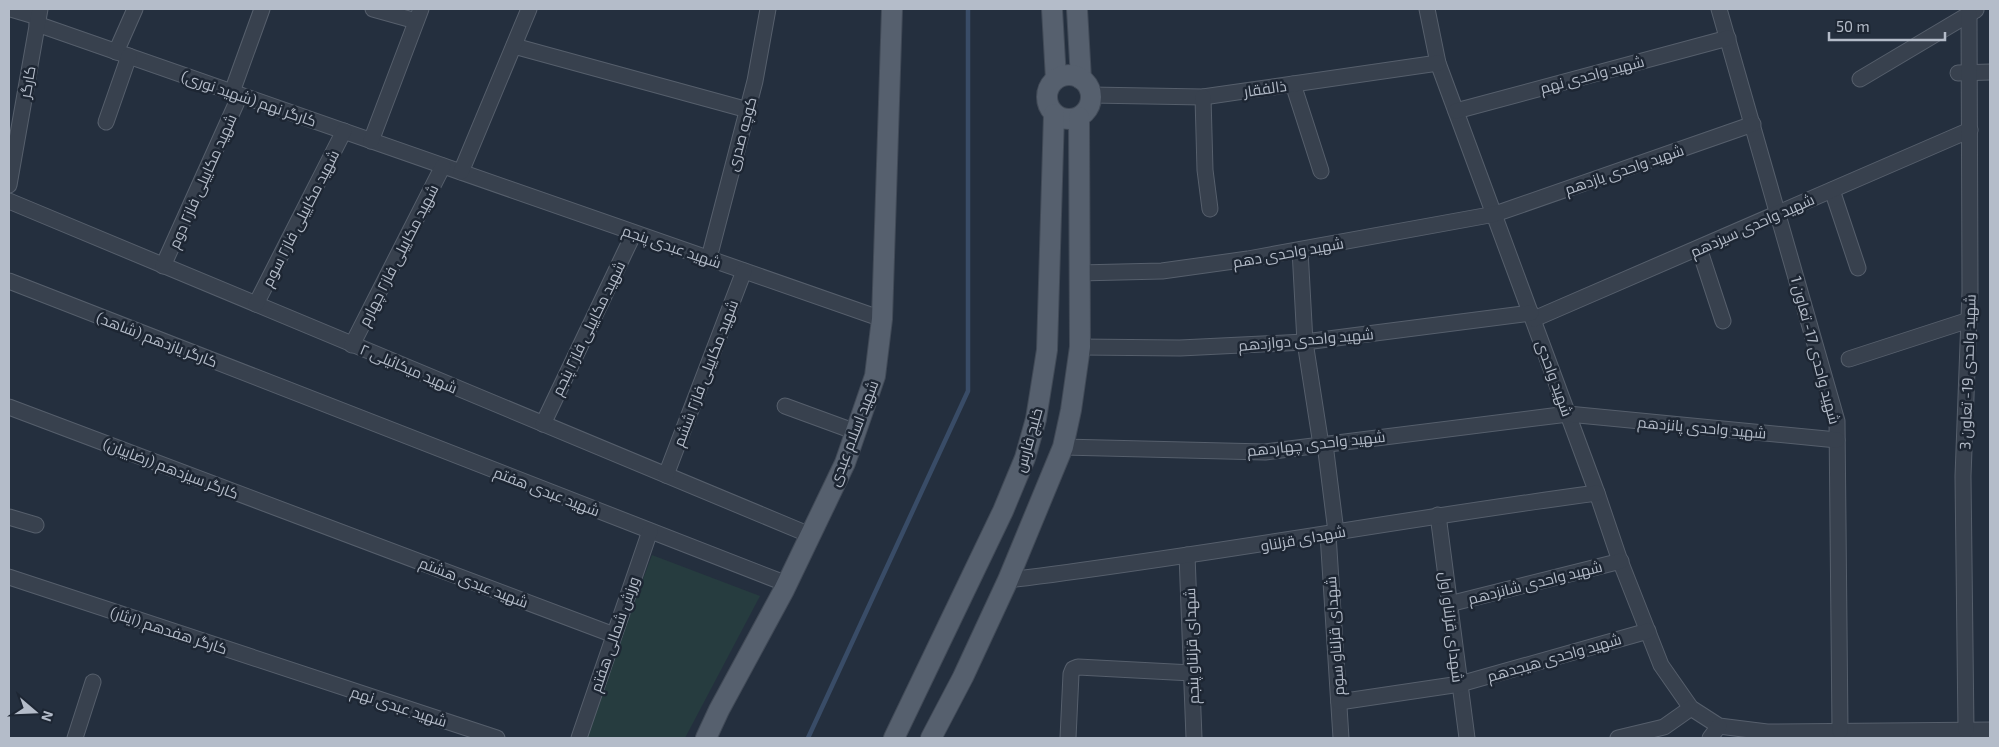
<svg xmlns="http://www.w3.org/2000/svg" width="1999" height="747" font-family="'Exo 2',Cairo,sans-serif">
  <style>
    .green { fill: #263c3f }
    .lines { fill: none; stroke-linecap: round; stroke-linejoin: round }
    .stream { stroke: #394c67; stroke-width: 4.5 }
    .minor-casing { stroke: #565f6c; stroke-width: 17 }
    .major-casing { stroke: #414a57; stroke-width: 22 }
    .minor { stroke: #38414e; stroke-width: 15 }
    .major { stroke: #56606e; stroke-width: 20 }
    .labels { text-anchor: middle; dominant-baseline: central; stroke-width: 5; stroke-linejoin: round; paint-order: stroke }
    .street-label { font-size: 15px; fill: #b4bcc9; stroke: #1d2633 }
  </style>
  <rect width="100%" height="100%" fill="#242f3e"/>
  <polygon class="green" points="652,555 760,596 685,738 584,738"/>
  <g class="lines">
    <polyline class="stream" points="808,738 968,391 968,9"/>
    <g class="minor-casing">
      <g id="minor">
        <polyline points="11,9 38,17"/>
        <polyline points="373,9 416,21"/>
        <polyline points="1427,9 1438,63 1597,493 1619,558 1661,665 1691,708 1719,726 1767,732 1990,730"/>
        <polyline points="1719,9 1837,421 1840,731"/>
        <polyline points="37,24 882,319"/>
        <polyline points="514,46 748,110"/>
        <polyline points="116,52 135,9"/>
        <polyline points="1958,73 1990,72"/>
        <polyline points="1860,79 1976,10"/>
        <polyline points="1293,84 1321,171"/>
        <polyline points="232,92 262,9"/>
        <polyline points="1091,95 1203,97 1438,63"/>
        <polyline points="1203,97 1205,170 1210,209"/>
        <polyline points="1456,111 1728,38"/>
        <polyline points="106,122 129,56"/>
        <polyline points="371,141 421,9"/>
        <polyline points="461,172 529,9"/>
        <polyline points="9,185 40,9"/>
        <polyline points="1832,190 1858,268"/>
        <polyline points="9,201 810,535"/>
        <polyline points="1699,248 1723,321"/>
        <polyline points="1300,250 1305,342 1321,445"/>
        <polyline points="709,258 755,81 768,9"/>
        <polyline points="163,266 240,95"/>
        <polyline points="1079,273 1162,271 1248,259 1495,214 1753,124"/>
        <polyline points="9,281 787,584"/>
        <polyline points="256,304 344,131"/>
        <polyline points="1534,319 1970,130"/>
        <polyline points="352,345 443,166"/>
        <polyline points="1080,347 1180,348 1305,342 1531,313"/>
        <polyline points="1849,359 1969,320"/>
        <polyline points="785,406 856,432"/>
        <polyline points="9,407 614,635"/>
        <polyline points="543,424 634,233"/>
        <polyline points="1325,444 1336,532"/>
        <polyline points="1063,447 1265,452 1568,414 1837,440"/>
        <polyline points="666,475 744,271"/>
        <polyline points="1438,515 1467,738"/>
        <polyline points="9,517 36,525"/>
        <polyline points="1328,534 1341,738"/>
        <polyline points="1187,555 1194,738"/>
        <polyline points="9,577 497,738"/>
        <path d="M1008,580c197,-24 393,-61 589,-87"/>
        <polyline points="1449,604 1621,561"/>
        <polyline points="1339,702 1460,684 1648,631"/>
        <polyline points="1966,730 1963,476 1970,291 1969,14"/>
        <polyline points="75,738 93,682"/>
        <polyline points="579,738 650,531"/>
        <polyline points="1068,738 1071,674 1073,669 1078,667 1192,673"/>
        <polyline points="1618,738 1664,727 1691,708"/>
        <polyline points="1710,738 1719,726"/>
      </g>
    </g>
    <g class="major-casing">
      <g id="major">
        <polyline points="1052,9 1056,79"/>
        <polyline points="1077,9 1081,79"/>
        <circle cx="1069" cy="97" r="22"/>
        <polyline points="706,738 719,710 784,590 845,463 875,376 882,319 892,9"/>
        <polyline points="894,738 1003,511 1025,458 1036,419 1047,350 1054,114"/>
        <polyline points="931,738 963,677 1008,580 1063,447 1071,410 1080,347 1079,117"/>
      </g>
    </g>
    <use href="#minor" class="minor"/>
    <use href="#major" class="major"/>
  </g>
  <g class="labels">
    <g class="street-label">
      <text transform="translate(1592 74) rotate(-15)">شهید واحدی نهم</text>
      <text transform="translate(27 82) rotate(-80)">کارگر</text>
      <text transform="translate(1265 88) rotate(-8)">ذالفقار</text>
      <text transform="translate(249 98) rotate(19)">کارگر نهم (شهید نوری)</text>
      <text transform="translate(741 134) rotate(-75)">کوچه صدری</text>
      <text transform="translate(1624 169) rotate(-19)">شهید واحدی یازدهم</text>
      <text transform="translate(202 181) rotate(-66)">شهید مکاییلی فاز۲ دوم</text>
      <text transform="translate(300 218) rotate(-63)">شهید مکاییلی فاز۲ سوم</text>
      <text transform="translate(1752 225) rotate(-24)">شهید واحدی سیزدهم</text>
      <text transform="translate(672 246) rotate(19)">شهید عبدی پنجم</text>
      <text transform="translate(1288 252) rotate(-10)">شهید واحدی دهم</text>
      <text transform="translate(398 255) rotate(-63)">شهید مکاییلی فاز۲ چهارم</text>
      <text transform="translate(588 328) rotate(-64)">شهید مکاییلی فاز۲ پنجم</text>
      <text transform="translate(157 339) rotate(21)">کارگر یازدهم (شاهد)</text>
      <text transform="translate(1306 339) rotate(-5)">شهید واحدی دوازدهم</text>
      <text transform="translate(1816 350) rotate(75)">شهید واحدی 17- تعاون 1</text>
      <text transform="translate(409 368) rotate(23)">شهید میکائیلی ۲</text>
      <text transform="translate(1967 372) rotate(-88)">شهید واحدی 19- تعاون 3</text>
      <text transform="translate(705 373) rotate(-69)">شهید مکاییلی فاز۲ ششم</text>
      <text transform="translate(1555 378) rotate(70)">شهید واحدی</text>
      <text transform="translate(1702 427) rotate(5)">شهید واحدی پانزدهم</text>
      <text transform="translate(853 433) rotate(-69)">شهید اسلام عبدی</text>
      <text transform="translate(1028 440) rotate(-74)">خلیج فارس</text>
      <text transform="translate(1316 443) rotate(-6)">شهید واحدی چهاردهم</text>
      <text transform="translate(171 468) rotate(21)">کارگر سیزدهم (رضاییان)</text>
      <text transform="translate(547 491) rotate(21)">شهید عبدی هفتم</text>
      <text transform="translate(1303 538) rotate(-10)">شهدای قزلناو</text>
      <text transform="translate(474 582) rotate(21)">شهید عبدی هشتم</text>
      <text transform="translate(1535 582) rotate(-14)">شهید واحدی شانزدهم</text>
      <text transform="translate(1452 627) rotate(83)">شهدای قزلناو اول</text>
      <text transform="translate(169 630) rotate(18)">کارگر هفدهم (ایثار)</text>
      <text transform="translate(614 634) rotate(-71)">ورزش شمالی هفتم</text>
      <text transform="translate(1334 636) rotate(-94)">شهدای قزلناو سوم</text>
      <text transform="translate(1191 646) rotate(-92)">شهدای قزلناو پنجم</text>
      <text transform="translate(1554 657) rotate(-16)">شهید واحدی هیجدهم</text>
      <text transform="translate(399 706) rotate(18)">شهید عبدی نهم</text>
    </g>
  </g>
  <rect width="1999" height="747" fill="none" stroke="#b4bcc9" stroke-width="20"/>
  <g transform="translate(35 712) rotate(109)" stroke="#1d2633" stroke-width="4" paint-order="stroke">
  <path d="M0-4L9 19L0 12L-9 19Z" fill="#b4bcc9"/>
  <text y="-8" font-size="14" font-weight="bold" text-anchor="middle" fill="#b4bcc9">N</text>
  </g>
  <path d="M1829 32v8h116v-8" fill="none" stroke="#b4bcc9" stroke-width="2.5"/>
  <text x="1836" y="32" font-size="15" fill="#b4bcc9" stroke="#1d2633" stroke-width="4" paint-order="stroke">50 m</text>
</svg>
